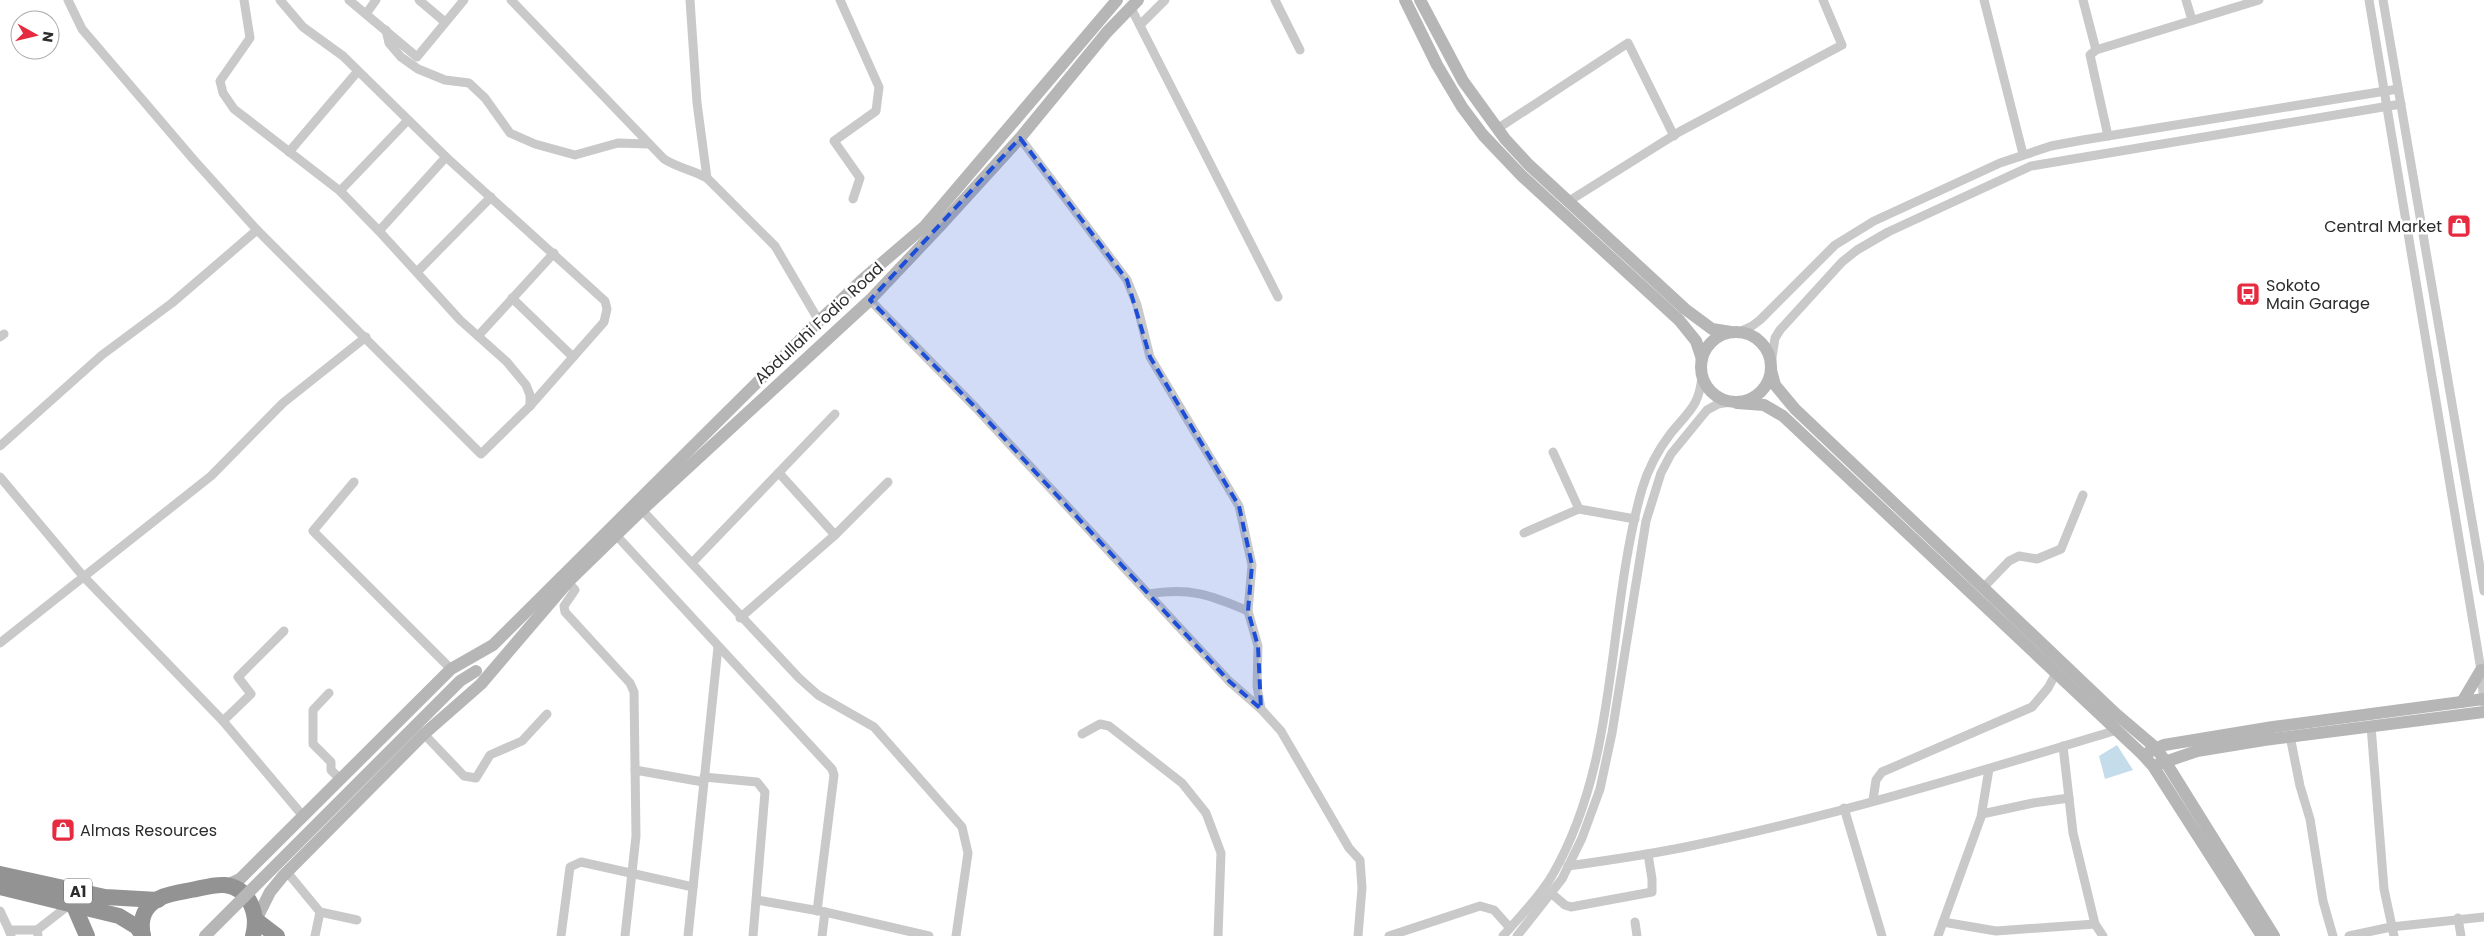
<svg xmlns="http://www.w3.org/2000/svg" width="2484" height="936" font-family="Poppins,sans-serif">
  <style>
    .water { fill: #c5ddeb }
    .lines { fill: none; stroke-linecap: round; stroke-linejoin: round }
    .street { stroke: #c9c9c9; stroke-width: 9 }
    .secondary { stroke: #b6b6b6; stroke-width: 12 }
    .highway { stroke: #939393; stroke-width: 16 }
    .secondary-bridge { stroke: #b6b6b6; stroke-width: 12 }
    .marked { fill: #1d4ed8; fill-opacity: 0.2; stroke: #1d4ed8; stroke-width: 4; stroke-dasharray: 10 6; stroke-linejoin: round }
    .labels { text-anchor: middle; dominant-baseline: central; stroke-width: 5; stroke-linejoin: round; paint-order: stroke }
    .shield { fill: #fff; stroke: #6b6b6b; stroke-width: 1 }
    .shield-label { font-size: 15px; font-weight: bold; fill: #2c2c2c }
    .poi-label { font-size: 16px; fill: #2c2c2c; stroke: #fff; text-anchor: start }
    .street-label { font-size: 16px; fill: #2c2c2c; stroke: #fff }
  </style>
  <rect width="100%" height="100%" fill="#fff"/>
  <polygon class="water" points="2117,745 2133,770 2105,779 2099,756"/>
  <g class="lines">
    <g class="street">
      <polyline points="68,0 82,29 193,159 257,230 481,454 530,406 604,322 607,309 605,301 446,157 343,56 303,27 280,0"/>
      <polyline points="244,0 250,38 220,81 223,93 234,109 340,191 379,231 460,320 507,362 526,385 530,395 530,406"/>
      <polyline points="349,0 417,57 464,0"/>
      <polyline points="419,0 445,22"/>
      <path d="M511,0l153,159c14,9 29,11 43,19l68,68 44,75"/>
      <polyline points="690,0 697,103 707,178"/>
      <polyline points="840,0 879,87 876,111 834,141 860,178 853,199"/>
      <polyline points="1275,0 1300,50"/>
      <polyline points="1984,0 2023,154"/>
      <polyline points="2083,0 2096,50"/>
      <polyline points="2186,0 2192,20"/>
      <polyline points="2369,0 2481,670 2484,703"/>
      <polyline points="2383,0 2484,591"/>
      <polyline points="1131,8 1278,297"/>
      <polyline points="366,14 376,0"/>
      <polyline points="1140,25 1165,0"/>
      <polyline points="386,30 389,43 401,57 418,69 445,80 469,83 485,98 510,133 535,144 575,155 618,143 649,144"/>
      <polyline points="1497,129 1628,43 1674,136"/>
      <polyline points="2108,136 2090,55 2096,50 2259,0"/>
      <polyline points="1020,138 1127,280 1137,305 1150,357 1239,506 1252,565 1248,611 1258,646 1257,686 1261,709"/>
      <polyline points="289,152 358,71"/>
      <polyline points="340,191 408,120"/>
      <polyline points="1569,201 1679,132 1842,45 1823,0"/>
      <polyline points="379,231 446,157"/>
      <polyline points="417,272 491,197"/>
      <polyline points="512,298 573,357"/>
      <polyline points="870,300 976,408 1229,681 1261,709 1281,731 1349,848 1360,860 1362,888 1358,936"/>
      <polyline points="1739,332 1752,326 1760,320 1835,245 1874,221 2000,163 2051,146 2083,140 2398,89"/>
      <polyline points="478,336 554,253"/>
      <polyline points="0,337 4,334"/>
      <polyline points="1771,364 1775,338 1780,330 1842,262 1857,250 1888,232 2031,166 2401,104"/>
      <polyline points="0,446 102,355 172,303 257,230"/>
      <polyline points="1553,452 1579,509 1635,519"/>
      <polyline points="779,473 835,535"/>
      <polyline points="0,477 83,576 223,721 303,816"/>
      <polyline points="354,482 313,531 451,669"/>
      <polyline points="642,510 799,678 818,695 874,727 962,827 968,853 956,936"/>
      <polyline points="1524,533 1579,509"/>
      <polyline points="616,535 832,769 834,775 817,911"/>
      <polyline points="692,563 835,414"/>
      <polyline points="568,582 575,590 564,606 565,612 630,683 634,692 636,836 625,936"/>
      <polyline points="1983,588 2009,561 2019,556 2037,559 2061,549 2083,495"/>
      <path d="M1148,594c41,-7 63,1 100,17"/>
      <polyline points="740,618 835,535 888,482"/>
      <polyline points="0,643 211,476 283,403 366,337"/>
      <polyline points="329,693 313,710 313,744 331,762 331,770 340,779"/>
      <polyline points="223,721 251,694 238,677 284,631"/>
      <polyline points="2371,726 2384,889 2394,936"/>
      <polyline points="424,734 464,776 476,778 490,755 522,741 547,714"/>
      <polyline points="1082,734 1100,724 1109,726 1182,783 1206,813 1221,853 1218,936"/>
      <polyline points="2290,736 2300,786 2310,819 2323,901 2333,936"/>
      <polyline points="2063,746 2073,833 2095,924 2103,936"/>
      <polyline points="635,770 703,782"/>
      <polyline points="704,777 757,782 765,792 753,936"/>
      <polyline points="1873,800 1876,780 1882,772 2032,707 2048,688 2056,673"/>
      <polyline points="1844,808 1882,936"/>
      <polyline points="1982,814 2033,803 2069,798"/>
      <path d="M1568,866c43,-6 85,-12 127,-21 143,-30 283,-73 422,-115"/>
      <polyline points="287,872 320,912 357,920"/>
      <polyline points="1552,894 1565,905 1571,907 1652,892 1652,879 1648,854"/>
      <polyline points="757,900 825,912 929,936"/>
      <polyline points="0,911 9,930"/>
      <polyline points="2458,918 2461,936"/>
      <polyline points="1635,922 1637,936"/>
      <polyline points="1943,922 1996,931 2095,924"/>
      <polyline points="37,930 69,905"/>
      <polyline points="11,936 9,930 37,930 38,936"/>
      <polyline points="315,936 320,912"/>
      <polyline points="561,936 570,867 581,862 693,887"/>
      <polyline points="688,936 718,647"/>
      <polyline points="822,936 825,912"/>
      <polyline points="1389,936 1480,906 1494,910 1510,928"/>
      <path d="M1503,936c17,-20 37,-39 50,-62 67,-117 53,-258 89,-385 6,-20 16,-39 29,-56 18,-22 29,-28 31,-58"/>
      <polyline points="1517,936 1562,879 1582,838 1600,789 1612,733 1646,521 1661,473 1671,454 1707,410 1718,404 1730,402"/>
      <polyline points="1938,936 1981,817 1989,769"/>
      <polyline points="2349,936 2391,927 2484,917"/>
    </g>
    <g class="secondary">
      <polyline points="1405,0 1437,65 1462,107 1483,135 1522,176 1679,320 1696,341 1702,359"/>
      <polyline points="1420,0 1463,81 1505,139 1529,165 1685,309 1712,329 1731,332"/>
      <circle cx="1736" cy="367" r="35"/>
      <polyline points="1771,370 1775,385 1795,409 2115,713 2156,748 2165,761 2274,936"/>
      <polyline points="1737,403 1764,405 1783,416 2142,754 2153,766 2262,936"/>
      <polyline points="2462,702 2481,670"/>
      <polyline points="2149,752 2164,745 2273,727 2484,699"/>
      <polyline points="2159,764 2197,751 2264,740 2484,712"/>
      <polyline points="227,885 240,879 451,669 493,645 819,321 862,280 925,226 1117,0"/>
      <polyline points="256,920 270,892 283,876 424,734 481,684 568,582 642,510 870,300 941,225 1020,138 1107,32 1138,0"/>
    </g>
    <g class="highway">
      <polyline points="0,874 105,897 158,900"/>
      <polyline points="0,887 119,916 137,927 143,936"/>
      <polyline points="74,906 87,936"/>
      <polyline points="256,920 277,936"/>
      <path d="M143,936c-2,-9 -2,-18 3,-26 9,-15 30,-17 45,-20 11,-2 23,-6 34,-5 25,3 34,30 28,51"/>
    </g>
    <polyline class="secondary-bridge" points="205,936 460,681 476,671"/>
  </g>
  <path class="marked" d="M1020,138l107,142 23,77 89,149 13,59 -4,46 10,35 3,63 -32,-28 -253,-273 -106,-108z"/>
  <defs>
    <g id="shop-square" transform="scale(1.25)"><rect x="-9" y="-9" width="18" height="18" rx="4" fill="#e62b40" stroke="#fff"/><path d="M-5-2.5h2.3a2.7 3.5 0 0 1 5.4 0H5L5.5 6h-11ZM-1.5-2.5h3a1.5 2.3 0 0 0-3 0Z" fill="#fff"/></g>
    <g id="bus-square" transform="scale(1.25)"><rect x="-9" y="-9" width="18" height="18" rx="4" fill="#e62b40" stroke="#fff"/><path d="M-5-6H5V4H4V6H2V4H-2V6H-4V4H-5ZM-3.5-4V0h7V-4ZM-3.5 1.2v1.5H-2V1.2ZM2 1.2v1.5H3.5V1.2Z" fill="#fff"/></g>
  </defs>
  <g fill-rule="evenodd">
    <use href="#shop-square" x="2459" y="226"/>
    <use href="#bus-square" x="2248" y="294"/>
    <use href="#shop-square" x="63" y="830"/>
  </g>
  <g class="labels">
    <rect class="shield" x="64" y="878.5" width="28" height="25" rx="4"/>
    <g class="shield-label">
      <text x="78" y="891">A1</text>
    </g>
    <g class="poi-label">
      <text x="2442" y="226" text-anchor="end">Central Market</text>
      <text x="2266" y="285">Sokoto<tspan x="2266" dy="18">Main Garage</tspan></text>
      <text x="80" y="830">Almas Resources</text>
    </g>
    <g class="street-label">
      <text transform="translate(819 323) rotate(-43)">Abdullahi Fodio Road</text>
    </g>
  </g>
  <g transform="translate(35 35) rotate(98)"><circle r="24" fill="#ffffff" stroke="#ababab"/>
  <path d="M0-4L9 19L0 12L-9 19Z" fill="#e62b40"/>
  <text y="-8" font-size="14" font-weight="bold" text-anchor="middle" fill="#2c2c2c">N</text>
  </g>
</svg>
